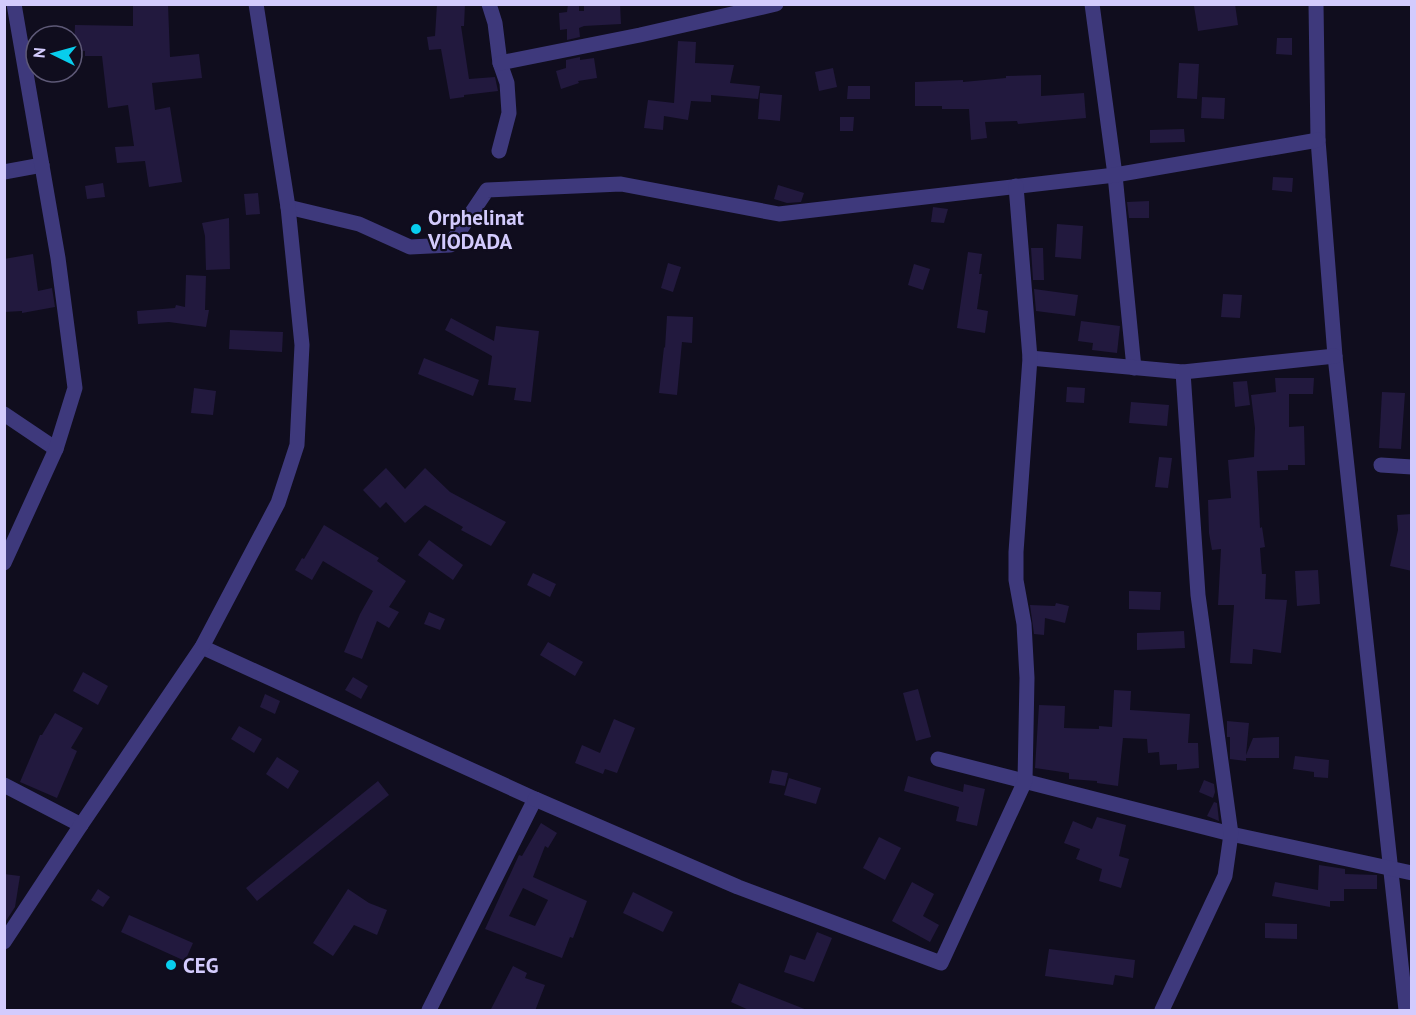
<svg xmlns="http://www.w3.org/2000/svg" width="1416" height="1015" font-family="'PT Sans',sans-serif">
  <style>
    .building { fill: #22193e; fill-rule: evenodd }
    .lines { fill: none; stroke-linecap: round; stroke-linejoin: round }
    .street { stroke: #3e397c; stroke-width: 15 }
    .poi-dot { fill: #08cded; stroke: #100d1e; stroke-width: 2 }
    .labels { text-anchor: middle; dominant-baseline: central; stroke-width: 4.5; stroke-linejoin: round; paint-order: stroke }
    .poi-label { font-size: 21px; font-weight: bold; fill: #d3cbfd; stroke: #100d1e; text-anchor: start }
  </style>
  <rect width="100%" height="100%" fill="#100d1e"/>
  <g class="building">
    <polygon points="133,4 168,4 170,57 199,54 202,78 152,83 155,110 170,107 182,182 149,187 145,161 117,163 115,147 134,146 128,105 108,108 102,56 85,56 85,51 74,50 75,25 133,26"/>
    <polygon points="437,4 465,4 464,26 461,26 469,79 495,77 498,91 464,95 464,97 450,99 441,49 429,50 427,37 435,36"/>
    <polygon points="568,4 579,4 579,11 584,11 584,4 620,4 621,24 584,26 579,28 580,37 567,40 567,29 560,30 559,13 567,12"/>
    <polygon points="1202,4 1235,4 1238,25 1198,31 1194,6"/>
    <polygon points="1277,38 1292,38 1292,55 1276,54"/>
    <polygon points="678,41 696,42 695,63 734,65 730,83 760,86 758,99 711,95 711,102 691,101 688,120 664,116 663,130 644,128 648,100 674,103"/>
    <polygon points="580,57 580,60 594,58 597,78 578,81 579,83 561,89 556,71 566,68 566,60"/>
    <polygon points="1179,63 1199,64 1197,99 1177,98"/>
    <polygon points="833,68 837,87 819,91 815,72"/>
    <polygon points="1041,75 1041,96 1084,93 1086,118 1018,124 1017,121 985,122 987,138 971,140 969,109 942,109 942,106 915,106 915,82 963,80 963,82 1006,78 1006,76"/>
    <polygon points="848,86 870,86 870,99 847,99"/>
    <polygon points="760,93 782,95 780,121 758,119"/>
    <polygon points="1202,97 1225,98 1224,119 1201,118"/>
    <polygon points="840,117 854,117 853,131 840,131"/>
    <polygon points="1184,129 1185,142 1150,143 1150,130"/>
    <polygon points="1273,177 1293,178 1292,192 1272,190"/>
    <polygon points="103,183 105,197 87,199 85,186"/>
    <polygon points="778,185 804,193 801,202 787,203 774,199"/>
    <polygon points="258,193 260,214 246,215 244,194"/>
    <polygon points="1149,201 1149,218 1129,218 1127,202"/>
    <polygon points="933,207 948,209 944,223 931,222"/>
    <polygon points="229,218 230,269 206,270 205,236 202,223"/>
    <polygon points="1057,224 1083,226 1081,259 1055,257"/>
    <polygon points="1031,248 1043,248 1044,280 1033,280"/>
    <polygon points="968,252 982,254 979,274 982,274 977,309 988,311 985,333 957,328"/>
    <polygon points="33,254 38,291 52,288 55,307 22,313 22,311 4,312 4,259"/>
    <polygon points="668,263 681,267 673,292 661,288"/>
    <polygon points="914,264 930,269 923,290 908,285"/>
    <polygon points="186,275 206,276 205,310 209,310 206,327 169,322 138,324 137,311 175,308 176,305 185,307"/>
    <polygon points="1034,289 1078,295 1075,316 1036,311"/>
    <polygon points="1223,294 1242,295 1240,318 1221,317"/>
    <polygon points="667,316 693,317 692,343 682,342 677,395 659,393 664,347 665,348"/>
    <polygon points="451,318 494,341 496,326 539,331 531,402 514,400 516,388 488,385 492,356 445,330"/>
    <polygon points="1081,321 1120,326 1117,353 1092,350 1093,343 1078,341"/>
    <polygon points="230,330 283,332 282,352 229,349"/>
    <polygon points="424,358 479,380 473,396 418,374"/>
    <polygon points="1275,378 1314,378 1313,394 1289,394 1289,427 1304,426 1305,465 1288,465 1288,470 1257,471 1260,528 1262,527 1265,547 1260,548 1262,574 1266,574 1265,599 1287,600 1281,653 1253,649 1252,664 1230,663 1234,605 1218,605 1221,549 1212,550 1209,533 1208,500 1231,498 1228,460 1254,457 1255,428 1251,395 1276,392"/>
    <polygon points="1247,381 1250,405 1235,407 1233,382"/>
    <polygon points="1067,387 1085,388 1084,403 1066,402"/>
    <polygon points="194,388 216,391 213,415 191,413"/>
    <polygon points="1382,392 1405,393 1401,449 1379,448"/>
    <polygon points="1131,402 1169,405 1167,426 1129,423"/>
    <polygon points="1159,457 1172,458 1168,488 1155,487"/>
    <polygon points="386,468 405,489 425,468 450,492 506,522 491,546 461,530 463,527 425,505 405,523 386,502 380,508 363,490"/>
    <polygon points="1412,514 1412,571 1390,566 1398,530 1397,515"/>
    <polygon points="324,525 379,558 377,561 406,581 389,607 399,612 389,628 377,621 362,659 344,652 360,614 373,591 323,561 312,580 295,570 302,558 304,559"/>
    <polygon points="429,540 463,565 453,580 418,555"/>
    <polygon points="1318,570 1320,604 1297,606 1295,571"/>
    <polygon points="533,573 556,584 550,597 527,585"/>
    <polygon points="1129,591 1161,592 1160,610 1129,609"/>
    <polygon points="1056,603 1069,606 1065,623 1045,618 1044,635 1034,634 1030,605 1055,606"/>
    <polygon points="429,612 445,619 440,630 424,624"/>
    <polygon points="1184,631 1185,648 1137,650 1137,633"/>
    <polygon points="548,642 583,662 575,676 540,655"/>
    <polygon points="83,672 108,686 98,705 73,691"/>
    <polygon points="353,677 368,686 361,699 345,690"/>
    <polygon points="918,689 931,737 916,741 903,693"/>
    <polygon points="1114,690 1131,691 1130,710 1190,714 1188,743 1198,743 1199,768 1177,770 1177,764 1160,765 1159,752 1148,753 1147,739 1123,738 1118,786 1097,783 1097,781 1069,779 1069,773 1035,768 1039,705 1065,706 1064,728 1099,729 1099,726 1112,727"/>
    <polygon points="265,694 280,701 275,714 260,707"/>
    <polygon points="55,713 83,728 71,748 77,751 57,798 20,782 40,735 42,735"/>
    <polygon points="614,719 635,728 617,773 605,769 603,774 575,763 582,745 600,753"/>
    <polygon points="1227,721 1249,723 1246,755 1253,738 1279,737 1279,758 1246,758 1246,761 1230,759 1230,737 1227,737"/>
    <polygon points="239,726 262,739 254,753 231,739"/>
    <polygon points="1295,756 1329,760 1328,778 1314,777 1314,772 1293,769"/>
    <polygon points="277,757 299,771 288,789 266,774"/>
    <polygon points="772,770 788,773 785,786 769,783"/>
    <polygon points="908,776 963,792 964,784 985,789 977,826 956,821 959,807 904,791"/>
    <polygon points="789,778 821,788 816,804 784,795"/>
    <polygon points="1204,780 1214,784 1215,792 1213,798 1199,792"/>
    <polygon points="378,781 389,795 257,901 246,888"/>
    <polygon points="1214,802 1217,803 1219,821 1207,816"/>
    <polygon points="1097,817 1126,825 1119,856 1129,859 1121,888 1099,881 1102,869 1076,859 1080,849 1064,843 1073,821 1092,829"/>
    <path d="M541,823l16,10 -9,15 -3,-2 -12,31 54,24 -14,37 -3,-1 -8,21 -77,-29 34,-74 3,1zM523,888l25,12 -13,26 -26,-10z"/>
    <polygon points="879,837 901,848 885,880 863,868"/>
    <polygon points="1319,865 1345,869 1345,874 1377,875 1377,889 1344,889 1344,901 1330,901 1330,907 1272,896 1275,882 1318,890"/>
    <polygon points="4,874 20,876 15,907 4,924"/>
    <polygon points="912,882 934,894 923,916 939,925 930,942 892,921"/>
    <polygon points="98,889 110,897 103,907 91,900"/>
    <polygon points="348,889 369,903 387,910 377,935 354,925 333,956 313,943"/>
    <polygon points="633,892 673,912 663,932 623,913"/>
    <polygon points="129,915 193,943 185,961 121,932"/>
    <polygon points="1265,923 1297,924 1297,939 1265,938"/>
    <polygon points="817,932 832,938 814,982 784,972 790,955 805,960"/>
    <polygon points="1049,949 1135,960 1133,978 1115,975 1113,985 1045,976"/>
    <polygon points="513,966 527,973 525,978 545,985 535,1011 490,1011"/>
    <polygon points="739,983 807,1010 807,1011 751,1011 731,1002"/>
  </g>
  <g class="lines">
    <g class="street">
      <polyline points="489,4 495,23 500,63 507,83 509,113 499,151"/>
      <polyline points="1092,4 1115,175 1134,368"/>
      <polyline points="1316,4 1318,140 1335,356 1406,1010"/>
      <polyline points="500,63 640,35 776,4"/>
      <polyline points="4,172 42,165"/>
      <polyline points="288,207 359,224 410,247 450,245 487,190 621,184 779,214 1115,175 1318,140"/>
      <polyline points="1030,358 1183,372 1335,356"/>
      <polyline points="4,414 56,449"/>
      <polyline points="1381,465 1412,467"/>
      <polyline points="4,563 56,449 75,388 58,258 14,4"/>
      <polyline points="202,647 535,799 429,1010"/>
      <polyline points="938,759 1231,834 1412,873"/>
      <polyline points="4,785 81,825"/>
      <polyline points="535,799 738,887 941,963 1025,781 1027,678 1024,624 1016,580 1016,552 1030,358 1016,186"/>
      <polyline points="4,942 81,825 202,647 278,503 297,445 302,345 288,207 256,4"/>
      <polyline points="1162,1010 1225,876 1231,834 1198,595 1183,372"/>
    </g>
  </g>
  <g class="poi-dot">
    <circle cx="416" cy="229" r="6"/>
    <circle cx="171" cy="965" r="6"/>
  </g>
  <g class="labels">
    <g class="poi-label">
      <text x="428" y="217">Orphelinat<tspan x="428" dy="24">VIODADA</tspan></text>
      <text x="183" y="965">CEG</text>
    </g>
  </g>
  <rect width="1416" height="1015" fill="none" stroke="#d3cbfd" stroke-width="12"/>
  <g transform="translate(54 54) rotate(275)"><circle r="28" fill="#100d1e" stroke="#5e5977" stroke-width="1.5"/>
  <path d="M0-4.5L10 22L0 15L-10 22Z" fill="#08cded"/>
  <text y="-9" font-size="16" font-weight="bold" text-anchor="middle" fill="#d3cbfd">N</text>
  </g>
</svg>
